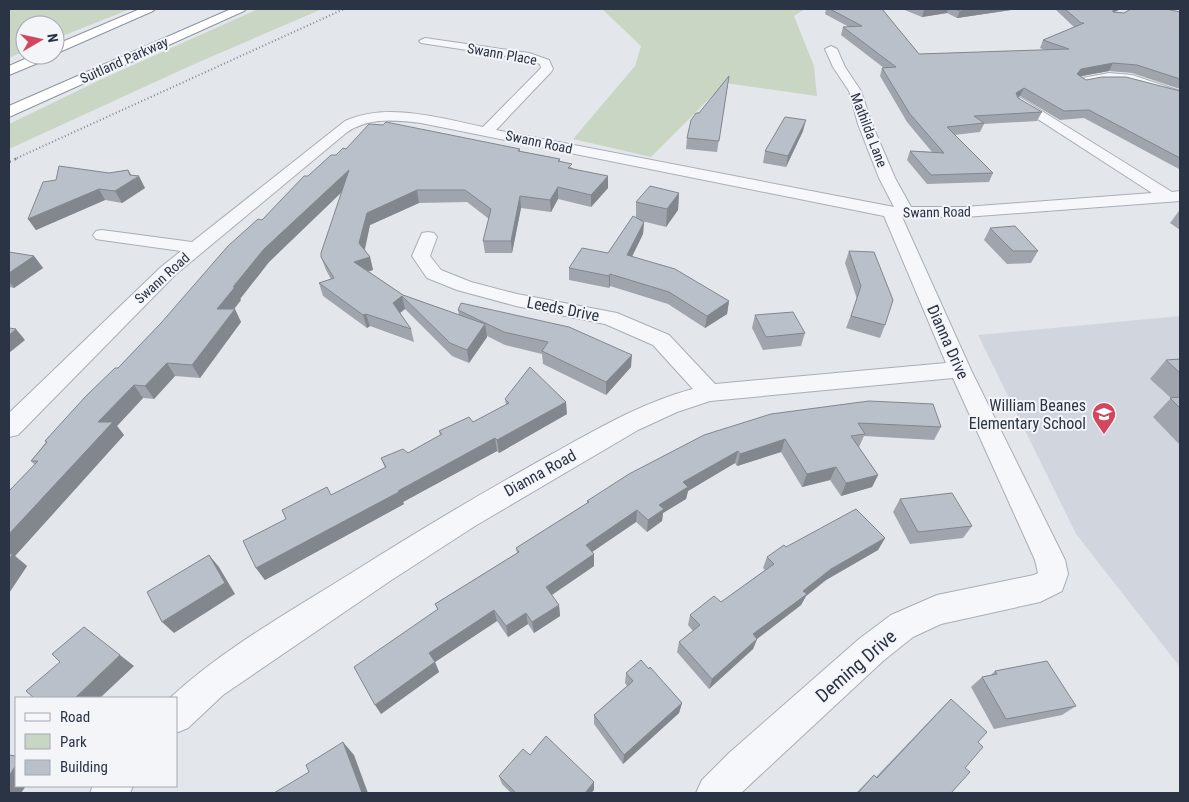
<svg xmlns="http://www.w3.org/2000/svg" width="1189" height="802" font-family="'Roboto Condensed',sans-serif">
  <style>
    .built { fill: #d1d6de }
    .green { fill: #c9d6c4 }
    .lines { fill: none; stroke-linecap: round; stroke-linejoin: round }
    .street-casing { stroke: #a8aeb6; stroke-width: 2 }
    .highway-casing { stroke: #8a94a3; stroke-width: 2 }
    .street { fill: #f6f7fa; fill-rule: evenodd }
    .highway { fill: #fff; fill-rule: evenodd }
    .rail-far1 { stroke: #7c8696; stroke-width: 2; stroke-dasharray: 1 2.5; stroke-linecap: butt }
    .rail { stroke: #7c8696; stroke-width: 2.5; stroke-dasharray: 2 4; stroke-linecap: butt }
    .wall { fill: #a0a5ad }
    .shaded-wall { fill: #82868d }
    .building { fill: #bac0c9; stroke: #82868d }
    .labels { text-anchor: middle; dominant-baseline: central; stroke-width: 4; stroke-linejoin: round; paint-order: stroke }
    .far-street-label { font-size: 14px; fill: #2a3444; stroke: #f3f5f9 }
    .street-label { font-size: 16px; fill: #2a3444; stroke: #f3f5f9 }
    .poi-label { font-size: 16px; fill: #2a3444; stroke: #f3f5f9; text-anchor: end }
    .near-street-label { font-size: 19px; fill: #2a3444; stroke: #f3f5f9 }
  </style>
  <rect width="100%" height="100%" fill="#e3e7ec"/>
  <polygon class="built" points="1180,316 1180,667 1076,534 978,335"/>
  <g class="green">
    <polygon points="9,9 130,9 55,39 55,25 25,25 25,51 9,58"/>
    <polygon points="258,9 322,9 190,66 9,149 9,124 102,79"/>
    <polygon points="602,9 805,9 794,16 814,66 817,96 725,83 651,157 573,139 635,66 641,46"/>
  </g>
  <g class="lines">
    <g class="street-casing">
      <g id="street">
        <path d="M425,38l104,15 20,7 4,9 -2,3 -55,58 398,77 -15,-29 -21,-54 -9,-33 -16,-24 -8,-18 6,-3 6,3 8,18 16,24 11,33 23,54 16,29h54l187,-14 -136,-88 -2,-3 7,-4 151,94 8,-1v10l-215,16h-63l69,153 94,190 3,14 -6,17 -22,11 -99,22 -28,13 -30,24 -142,132h-45l6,-13 27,-27 130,-114 32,-24 46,-20 97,-20 4,-2 -3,-13 -82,-182 -243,23 -33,11 -39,18 -163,96 -85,55 -167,114 -35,33 -12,5v-35h-6c54,-50 121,-87 183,-126 65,-41 132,-81 199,-118 45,-25 91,-52 141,-65l-40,-44 -48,-21 -89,-18 -59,-16 -30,-12 -15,-22 10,-23 6,-1 6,1 3,4 -7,19 11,14 30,12 46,12 100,19 52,22 46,49 231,-21 -62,-147 -463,-93c-26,-3 -53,-6 -75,10l-171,142 -157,160 -9,2v-24l152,-146 20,-16 -79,-11 -6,-1 -3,-4 3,-4 6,-1 90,12 153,-121c43,-19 94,-3 138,6l58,-59 -1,-4 -13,-5 -106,-16 -2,-2z"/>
        <path d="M1109,73l23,2 48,16v8c-43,-9 -51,-24 -99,-13l-6,-4 2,-3z"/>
        <polygon points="93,786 133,786 130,793 90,793"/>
      </g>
    </g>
    <g class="highway-casing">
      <g id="highway">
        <polygon points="140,9 155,9 153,11 55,54 55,45"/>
        <polygon points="231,9 246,9 244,11 9,117 9,106"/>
        <polygon points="34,55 52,55 50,58 9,75 9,66"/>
      </g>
    </g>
    <use href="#street" class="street"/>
    <use href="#highway" class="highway"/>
    <polyline class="rail-far1" points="17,158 344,9"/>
    <polyline class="rail" points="9,162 20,157"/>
  </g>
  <g class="wall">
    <polygon points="826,9 882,9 919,54 1045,50 1040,48 1043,40 1074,27 1055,9 1121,9 1115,12 1124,13 1180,12 1180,89 1132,73 1109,71 1081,76 1086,80 1180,91 1180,169 1179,169 1084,118 1060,120 1020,96 1018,98 1042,112 1037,121 984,124 980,132 954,135 993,173 989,182 927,184 907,160 910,151 932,152 907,122 880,76 882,68 884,68 841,35 843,27 849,27 825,14"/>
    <polygon points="902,9 1018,9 957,18 947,13 922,17"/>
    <polygon points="729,76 717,152 686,149 687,138 699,113"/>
    <polygon points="803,131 786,167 763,163 765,151"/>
    <polygon points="346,149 520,149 520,151 560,159 560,161 608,188 591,207 558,199 551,212 521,208 512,253 485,253 483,241 489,219 467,202 419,203 370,225 365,250 370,257 373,270 368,271 403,295 459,315 458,310 631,367 606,395 543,364 542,354 505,345 487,336 487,337 469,363 452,356 405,309 400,313 411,329 414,342 370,326 367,328 323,296 319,283 331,279 326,270 321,257 342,192 269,262 240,299 241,300 234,309 241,322 200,378 175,376 154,399 143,398 117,426 124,435 15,556 27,566 9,593 9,491 35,465 31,461 46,442 45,441 118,368 262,220 308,176 336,155"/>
    <polygon points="128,170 132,176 145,188 122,203 105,200 36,230 28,219 109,173"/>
    <polygon points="679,193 678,210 666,227 642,221 644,222 643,234 632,256 729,301 727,314 705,328 668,304 610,286 609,288 569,280 569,268 608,253 636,218 636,202"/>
    <polygon points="1179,211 1180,211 1180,230 1170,223"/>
    <polygon points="990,228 1038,251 1031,263 1007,264 984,240"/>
    <polygon points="849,251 885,325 880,338 846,328 857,299 845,263"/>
    <polygon points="9,252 34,256 43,268 14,288 9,287"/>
    <polygon points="755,315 805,333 801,346 763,350 752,328"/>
    <polygon points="1180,359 1180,445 1153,417 1171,398 1150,379 1166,360"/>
    <polygon points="505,399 567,414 499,453 497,451 403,502 404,504 265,580 256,568 286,519 385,468 381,458 408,453 440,435 439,431 473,422 506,405"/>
    <polygon points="771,414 941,427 934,440 864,436 859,447 878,475 872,487 841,496 830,480 802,487 781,452 737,466 735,463 688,491 686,499 663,513 662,521 647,532 636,522 592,552 594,566 552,595 559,605 560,616 534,633 528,624 508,637 497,621 435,662 439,672 381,714 438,610 435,604 517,553 516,548 587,503 587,501"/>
    <polygon points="900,499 972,526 963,538 910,544 893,512"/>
    <polygon points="885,538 878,550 826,580 806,596 801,605 757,639 753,649 709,689 677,652 679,642 693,631 688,625 690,615 721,602 765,570 763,568 767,557 786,547"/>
    <polygon points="649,669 682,703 679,713 623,764 594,724 594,715 627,686 625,683 626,673"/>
    <polygon points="995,671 1076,706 1062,715 994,729 971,687 982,677 991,675"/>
    <polygon points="951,699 978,742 951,793 856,793 874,775 876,777 941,709"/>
    <polygon points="530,755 594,782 594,790 591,793 511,793 502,784 499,776"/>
  </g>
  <g class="shaded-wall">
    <polygon points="931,9 948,9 947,13 922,17 924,10"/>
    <polygon points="974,9 1018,9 957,18 960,11"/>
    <polygon points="1112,9 1121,9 1109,14"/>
    <polygon points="1113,63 1109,71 1077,77 1077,74 1081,69"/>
    <polygon points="1024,88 1020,96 1012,102 1016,93"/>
    <polygon points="806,120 803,131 786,167 788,156"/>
    <polygon points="128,170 134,180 139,176 145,188 122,203 115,191 130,175"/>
    <polygon points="349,170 353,181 269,262 240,299 241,300 224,322 217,309 233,287 264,249"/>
    <polygon points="608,176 608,188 591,207 591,195"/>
    <polygon points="558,187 558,199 551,212 550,200"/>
    <polygon points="99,189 105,200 36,230 28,219"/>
    <polygon points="417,190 419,203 370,225 363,255 359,243 367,213"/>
    <polygon points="679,193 678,210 666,227 667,209"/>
    <polygon points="520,196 521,208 512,253 511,241"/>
    <polygon points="644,222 643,234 627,267 627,255"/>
    <polygon points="34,256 43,268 14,288 9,281 9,273"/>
    <polygon points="370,257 373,270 358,275 354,262"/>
    <polygon points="610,274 610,286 609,288 609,276"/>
    <polygon points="402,296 405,309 396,316 393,303"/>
    <polygon points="729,301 727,314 705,328 707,316"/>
    <polygon points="235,309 241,322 200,378 192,365"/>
    <polygon points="366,314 370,326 367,328 363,315"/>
    <polygon points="485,324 487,337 469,363 467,350"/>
    <polygon points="16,329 25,340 9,353 9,335"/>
    <polygon points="632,355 631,367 606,395 606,382"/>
    <polygon points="167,363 175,376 154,399 145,386"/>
    <polygon points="134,385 143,398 117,426 124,435 15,556 27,566 9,593 9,534 98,422"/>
    <polygon points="566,402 567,414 499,453 497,440"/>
    <polygon points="495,438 497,451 403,502 404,504 265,580 256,568"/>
    <polygon points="785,439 781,452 737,466 740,454"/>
    <polygon points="738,451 735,463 688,491 686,499 663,513 662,521 647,532 648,520 659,505 683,482"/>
    <polygon points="836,467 830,480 802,487 807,474"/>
    <polygon points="878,475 872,487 841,496 846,483"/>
    <polygon points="637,510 636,522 586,556 586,545"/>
    <polygon points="885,538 878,550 826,580 806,596 801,605 749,645 753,634 803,591 831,569"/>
    <polygon points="594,554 594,566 547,598 546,587"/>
    <polygon points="209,555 219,567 235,594 174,633 162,622"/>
    <polygon points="559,605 560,616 534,633 532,622"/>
    <polygon points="494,610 497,621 435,662 439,672 381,714 375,705 429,653"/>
    <polygon points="526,613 528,624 508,637 506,626"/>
    <polygon points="757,639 753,649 709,689 712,679"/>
    <polygon points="120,655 134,666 100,698 75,698"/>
    <polygon points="682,703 679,713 623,764 624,755"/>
    <polygon points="343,742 354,755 368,793 362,793"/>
    <polygon points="16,765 16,786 26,786 21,793 9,793 9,776"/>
    <polygon points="594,782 594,790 591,793 585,793"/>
  </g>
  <g class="building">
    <polygon points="830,9 882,9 919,54 1069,49 1043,40 1084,23 1081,23 1065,9 1113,9 1113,12 1124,13 1131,9 1166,9 1180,12 1180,79 1137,65 1113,63 1081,69 1077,74 1086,80 1102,77 1126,77 1180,91 1180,158 1089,110 1064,111 1024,88 1016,93 1018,98 1042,112 974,116 984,123 947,127 993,173 931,175 910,151 944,153 910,114 882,68 896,67 843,27 862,26"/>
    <polygon points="955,9 974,9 960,11"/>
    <polygon points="729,76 719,141 687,138 691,120 696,113 699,113"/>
    <polygon points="785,117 806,120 788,156 765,151"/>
    <polygon points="386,122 520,149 518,151 560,159 558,161 572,164 568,168 608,176 591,195 558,187 550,200 520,196 511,241 483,241 491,209 465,190 417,190 367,213 359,243 370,257 354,262 403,295 485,324 467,350 450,343 402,296 393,303 411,329 366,314 363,315 319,283 334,278 321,257 321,253 349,170 264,249 233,287 235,287 217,309 235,309 192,365 167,363 145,386 134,385 98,422 113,422 9,534 9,491 38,461 31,461 47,442 45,441 86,396 115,368 118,368 161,323 228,246 258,219 262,220 304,176 308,176 331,155 336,155 343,148 346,149 369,124 383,125"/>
    <polygon points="59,166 109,173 128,170 130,175 139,176 115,191 99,189 28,219 43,182 56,180"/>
    <polygon points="650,186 679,193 667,209 636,202"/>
    <polygon points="633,216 644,222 627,255 675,269 729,301 707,316 669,292 610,274 609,276 569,268 582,248 608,253"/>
    <polygon points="1015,226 1038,251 1013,251 990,228"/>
    <polygon points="849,251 874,252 893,300 885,325 851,316 861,286"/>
    <polygon points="9,252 34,256 9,273"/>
    <polygon points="461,303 569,327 632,355 606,382 542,351 548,342 504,332 458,310"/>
    <polygon points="793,312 805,333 766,337 755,315"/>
    <polygon points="9,328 16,329 9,335"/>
    <polygon points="1180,359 1180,373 1166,360"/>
    <polygon points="530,367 566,402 497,440 495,438 398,491 399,492 256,568 243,541 286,519 282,510 327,487 331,495 386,467 381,458 403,449 408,453 442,434 439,431 469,417 473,422 509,403 505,399"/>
    <polygon points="1180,397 1180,408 1170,398"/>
    <polygon points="869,401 933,404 941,427 858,423 865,434 851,436 878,475 846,483 836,467 807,474 785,439 740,454 738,451 683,482 688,487 659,505 664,509 648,520 637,510 586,545 594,554 546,587 559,605 532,622 526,613 506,626 494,610 429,653 435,662 375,705 354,667 438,609 435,604 519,552 516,548 589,502 587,501 629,474 704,435 771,414"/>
    <polygon points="952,493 972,526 918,532 900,499"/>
    <polygon points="856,509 885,538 831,569 803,591 807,594 753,634 757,639 712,679 679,642 700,625 690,615 714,596 721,602 774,564 767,557 784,545 786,547"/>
    <polygon points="9,554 13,554 9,559"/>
    <polygon points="209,555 225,583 162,622 147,592"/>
    <polygon points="84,627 120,655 75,698 34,698 26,691 60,662 52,654"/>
    <polygon points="641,660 649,669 650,667 682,703 624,755 594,715 633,681 626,673"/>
    <polygon points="1047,661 1076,706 1006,719 982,677 997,674 995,671"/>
    <polygon points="951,699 987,732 978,742 983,747 965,768 970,772 951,793 858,793 874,775 877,778"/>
    <polygon points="546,736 594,782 585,793 516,793 499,776 523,749 530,755"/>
    <polygon points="343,742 362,793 274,793 309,772 306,765"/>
    <polygon points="9,755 16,756 16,765 9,776"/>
  </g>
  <defs>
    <g id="school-pin" transform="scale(1.25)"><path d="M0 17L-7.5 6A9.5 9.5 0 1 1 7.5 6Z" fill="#d2475d" stroke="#f3f5f9"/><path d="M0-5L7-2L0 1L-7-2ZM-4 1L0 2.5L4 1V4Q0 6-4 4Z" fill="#fff"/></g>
  </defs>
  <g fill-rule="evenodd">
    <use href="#school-pin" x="1104" y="414"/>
  </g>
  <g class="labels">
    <g class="far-street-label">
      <text transform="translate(502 54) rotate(10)">Swann Place</text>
      <text transform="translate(124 60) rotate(-24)">Suitland Parkway</text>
      <text transform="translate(869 130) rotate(69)">Mathilda Lane</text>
      <text transform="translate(539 142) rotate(12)">Swann Road</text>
      <text transform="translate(937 212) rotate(-1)">Swann Road</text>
      <text transform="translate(162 278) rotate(-42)">Swann Road</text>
    </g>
    <g class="street-label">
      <text transform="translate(563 309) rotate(11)">Leeds Drive</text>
      <text transform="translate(948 342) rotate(66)">Dianna Drive</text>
      <text transform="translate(540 473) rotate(-29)">Dianna Road</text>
    </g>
    <g class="poi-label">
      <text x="1086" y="405">William Beanes<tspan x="1086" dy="18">Elementary School</tspan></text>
    </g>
    <g class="near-street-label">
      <text transform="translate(856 666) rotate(-41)">Deming Drive</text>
    </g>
  </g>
  <rect width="1189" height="802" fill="none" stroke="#2a3444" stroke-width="20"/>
  <rect x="15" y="697" width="162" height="90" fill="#f3f5f9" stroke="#a3a8b1"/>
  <rect x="25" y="713" width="25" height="8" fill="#f6f7fa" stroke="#a3a8b1"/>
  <text x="60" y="722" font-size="15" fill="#2a3444">Road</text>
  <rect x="25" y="734" width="25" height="15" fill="#c9d6c4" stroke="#a3a8b1"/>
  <text x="60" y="747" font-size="15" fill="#2a3444">Park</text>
  <rect x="25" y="760" width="25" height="15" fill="#bac0c9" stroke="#a3a8b1"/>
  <text x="60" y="772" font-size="15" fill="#2a3444">Building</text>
  <g transform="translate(40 40) rotate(81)"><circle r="24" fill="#f3f5f9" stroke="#a3a8b1"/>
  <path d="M0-4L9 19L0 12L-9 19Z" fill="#d2475d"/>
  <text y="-8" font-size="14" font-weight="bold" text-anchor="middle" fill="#2a3444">N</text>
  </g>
</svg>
